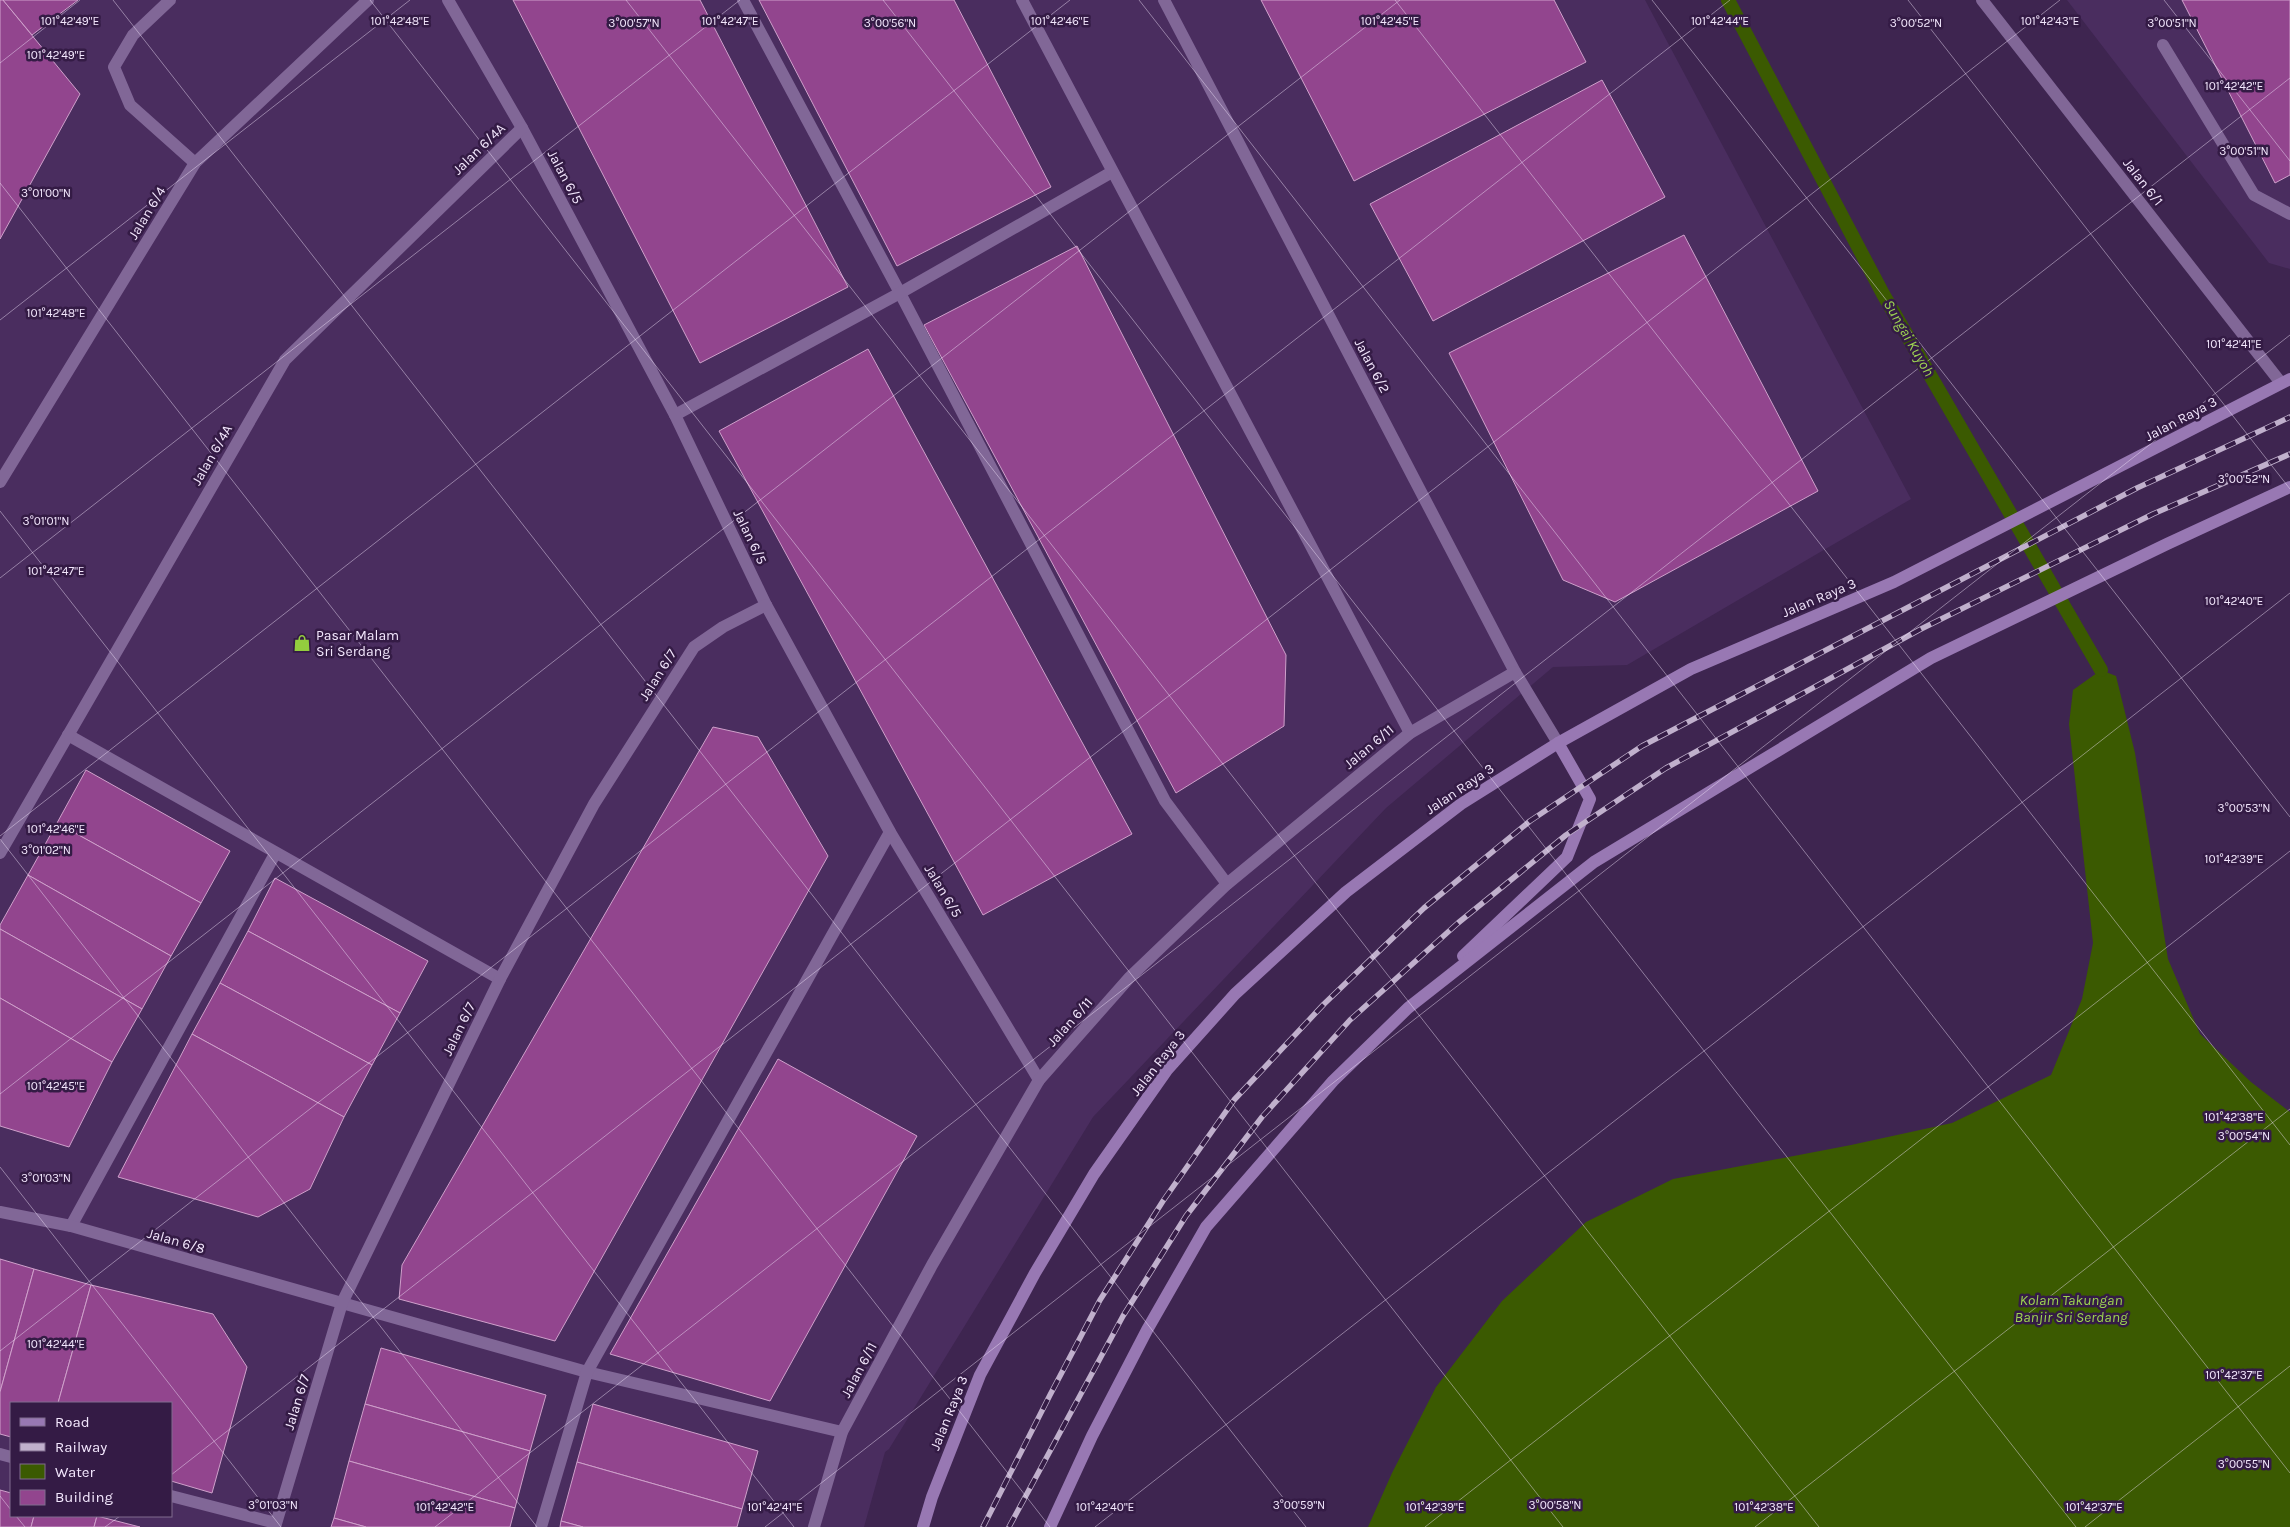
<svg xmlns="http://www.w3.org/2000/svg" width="2290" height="1527" font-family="Karla,sans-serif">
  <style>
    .built { fill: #4a2d5f; fill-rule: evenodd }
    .water { fill: #3b5a01 }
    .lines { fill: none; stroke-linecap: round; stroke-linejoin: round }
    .stream { stroke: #3b5a01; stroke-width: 14 }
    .building { fill: #92458e; stroke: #cfa0cb }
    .lane { stroke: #816797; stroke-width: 12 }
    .street { stroke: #816797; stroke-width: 12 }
    .secondary { stroke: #9878b3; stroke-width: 12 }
    .rail-casing { stroke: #c0b0cc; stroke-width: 5.5 }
    .rail { stroke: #341b45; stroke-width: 4; stroke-dasharray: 11; stroke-linecap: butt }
    .ticks { fill: none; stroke: #f3e7fd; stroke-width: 1; stroke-opacity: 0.45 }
    .labels { text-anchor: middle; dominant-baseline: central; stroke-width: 5; stroke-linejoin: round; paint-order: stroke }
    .street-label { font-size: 14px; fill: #f3e7fd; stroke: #341b45 }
    .poi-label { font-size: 14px; fill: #f3e7fd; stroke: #341b45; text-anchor: start }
    .water-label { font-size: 15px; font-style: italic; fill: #9dd452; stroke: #341b45 }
    .ticks-label { font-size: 12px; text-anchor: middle; fill: #f3e7fd; stroke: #341b45; stroke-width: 5; stroke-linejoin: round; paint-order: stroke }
  </style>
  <rect width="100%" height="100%" fill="#3e2550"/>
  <g class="built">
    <path d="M0,0h1645l266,499 -284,166 -74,2 -167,141 -293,309 -204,332 -4,3 -21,75h-864zM11,1403h160v113h-160z"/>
    <polygon points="2067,0 2290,0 2290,269 2269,263"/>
  </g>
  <polygon class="water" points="2101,670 2116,676 2135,753 2168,959 2200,1034 2251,1082 2290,1112 2290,1527 1368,1527 1392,1473 1436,1387 1502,1301 1586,1222 1673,1179 1851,1145 1952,1123 2051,1075 2082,999 2093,943 2069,724 2073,690"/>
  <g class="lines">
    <polyline class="stream" points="1728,0 1883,294 2101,670"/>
  </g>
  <g class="building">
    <polygon points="0,0 3,0 80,94 0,239"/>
    <polygon points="3,0 78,0 32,35"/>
    <polygon points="513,0 700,0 848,287 700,363"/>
    <polygon points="759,0 954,0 1051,187 897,266"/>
    <polygon points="1261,0 1554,0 1586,62 1354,181"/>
    <polygon points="2182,0 2290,0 2290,175 2275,183"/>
    <polygon points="1602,80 1665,197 1433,321 1370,204"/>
    <polygon points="1684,235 1818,491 1615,602 1563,580 1449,353"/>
    <polygon points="1077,246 1286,655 1284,726 1176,793 924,325"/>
    <polygon points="868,349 1132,834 983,915 719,431"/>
    <polygon points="713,727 758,737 828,856 555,1341 399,1299 402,1265"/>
    <polygon points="86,770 230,851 201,903 57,823"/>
    <polygon points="57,823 201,903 171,956 28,875"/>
    <polygon points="28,875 171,956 142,1009 0,929 0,925"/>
    <polygon points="275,878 428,961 400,1013 248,931"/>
    <polygon points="0,929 142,1009 112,1062 0,998"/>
    <polygon points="248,931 400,1013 372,1065 220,983"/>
    <polygon points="220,983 372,1065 344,1117 192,1034"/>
    <polygon points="0,998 112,1062 69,1147 0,1126"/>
    <polygon points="192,1034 344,1117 310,1189 258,1217 118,1177"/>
    <polygon points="778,1059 917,1136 770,1401 610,1354"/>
    <polygon points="0,1259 34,1269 0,1392"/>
    <polygon points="34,1269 91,1285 58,1403 11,1403 11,1437 0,1434 0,1392"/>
    <polygon points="91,1285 213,1314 247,1367 212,1493 171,1481 171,1403 58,1403"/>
    <polygon points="381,1348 546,1395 530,1451 365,1404"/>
    <polygon points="365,1404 530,1451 515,1508 349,1461"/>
    <polygon points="593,1404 758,1451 742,1509 577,1462"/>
    <polygon points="349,1461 515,1508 510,1527 366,1527 334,1518"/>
    <polygon points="577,1462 742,1509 737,1527 583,1527 561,1521"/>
    <polygon points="0,1490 11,1493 11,1516 34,1516 31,1527 0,1527"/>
    <polygon points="34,1516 97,1516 94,1527 31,1527"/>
    <polygon points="97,1516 140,1527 94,1527"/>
    <polygon points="334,1518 366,1527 331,1527"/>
    <polygon points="561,1521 583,1527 560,1527"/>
  </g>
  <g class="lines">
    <g class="lane">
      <polyline points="170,0 133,35 114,67 130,105 195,163"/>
      <polyline points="743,0 900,293 1165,801 1227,884"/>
      <polyline points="2163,45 2254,195 2290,214"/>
      <polyline points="675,415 900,293 1112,172"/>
      <polyline points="68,735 500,979"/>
      <polyline points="71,1226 275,854"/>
      <polyline points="342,1303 587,1372 842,1432"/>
      <polyline points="0,1454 11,1457"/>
      <polyline points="171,1496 276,1523"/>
      <polyline points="541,1527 587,1372 890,832"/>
    </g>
    <g class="street">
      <polyline points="448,0 522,128 675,415 766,605 890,832 1039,1080"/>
      <polyline points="1022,0 1410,733"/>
      <polyline points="1164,0 1515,672 1558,743"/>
      <polyline points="1982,0 2281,383"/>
      <polyline points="0,482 195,163 368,0"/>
      <polyline points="0,853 285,360 522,128"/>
      <polyline points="0,1212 71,1226 342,1303"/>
      <polyline points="275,1527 342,1303 500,979 594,804 694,647 723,627 766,605"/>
      <polyline points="814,1527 842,1432 932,1265 1039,1080 1130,977 1227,884 1410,733 1515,672"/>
    </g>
    <g class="secondary">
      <polyline points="1463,956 1567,857 1590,799 1558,743"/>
      <polyline points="923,1527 932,1497 980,1375 1035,1273 1094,1174 1167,1070 1235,994 1346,892 1461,804 1558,743 1691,669 1894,582 2290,379"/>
      <polyline points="1050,1527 1092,1436 1147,1330 1206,1227 1333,1081 1408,1008 1594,862 1931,658 2167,544 2290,487"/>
    </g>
    <g class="rail-casing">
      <g id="rail">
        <polyline points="983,1527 1050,1395 1100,1300 1163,1201 1234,1100 1324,1004 1424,908 1530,821 1642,746 2137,488 2290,417"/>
        <polyline points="1009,1527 1123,1316 1186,1216 1262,1117 1350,1020 1458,923 1566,835 1666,768 1919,630 2153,514 2290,454"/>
      </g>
    </g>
    <use href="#rail" class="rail"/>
  </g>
  <path class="ticks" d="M113,0l1193,1527M370,0l1193,1527M626,0l1193,1527M883,0l1193,1527M1139,0l1151,1473M1395,0l895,1145M1652,0l638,817M1908,0l382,489M2164,0l126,161M0,63l80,-63M0,183l1050,1344M0,320l410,-320M0,511l794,1016M0,578l740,-578M0,836l1070,-836M0,839l537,688M0,1094l1400,-1094M0,1167l281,360M0,1351l1730,-1351M171,1475l1889,-1475M0,1496l11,14M16,1516l9,11M105,1527l15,-11M435,1527l1855,-1449M765,1527l1525,-1192M1095,1527l1195,-934M1425,1527l865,-676M1755,1527l535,-418M2085,1527l205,-161"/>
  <defs>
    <g id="shop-bare" transform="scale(1.35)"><path d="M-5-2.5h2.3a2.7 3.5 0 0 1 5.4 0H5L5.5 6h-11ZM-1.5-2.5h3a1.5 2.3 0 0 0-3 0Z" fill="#93cd3e" stroke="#341b45" stroke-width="2.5" paint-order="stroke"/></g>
  </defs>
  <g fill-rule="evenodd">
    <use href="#shop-bare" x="302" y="643"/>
  </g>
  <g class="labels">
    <g class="street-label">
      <text transform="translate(479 149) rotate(-44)">Jalan 6/4A</text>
      <text transform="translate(565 177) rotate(62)">Jalan 6/5</text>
      <text transform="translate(2143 182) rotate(52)">Jalan 6/1</text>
      <text transform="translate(147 213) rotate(-59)">Jalan 6/4</text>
      <text transform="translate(1372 366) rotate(62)">Jalan 6/2</text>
      <text transform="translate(2181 419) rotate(-28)">Jalan Raya 3</text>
      <text transform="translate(212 455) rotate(-60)">Jalan 6/4A</text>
      <text transform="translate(750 537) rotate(64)">Jalan 6/5</text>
      <text transform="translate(1819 598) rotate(-23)">Jalan Raya 3</text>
      <text transform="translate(658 675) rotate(-58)">Jalan 6/7</text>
      <text transform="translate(1369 747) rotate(-40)">Jalan 6/11</text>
      <text transform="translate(1460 789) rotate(-34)">Jalan Raya 3</text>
      <text transform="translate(943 891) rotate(59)">Jalan 6/5</text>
      <text transform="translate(1070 1022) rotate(-48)">Jalan 6/11</text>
      <text transform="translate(459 1029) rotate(-64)">Jalan 6/7</text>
      <text transform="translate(1158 1063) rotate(-52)">Jalan Raya 3</text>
      <text transform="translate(176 1241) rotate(16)">Jalan 6/8</text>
      <text transform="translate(859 1370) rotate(-62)">Jalan 6/11</text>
      <text transform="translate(297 1402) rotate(-73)">Jalan 6/7</text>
      <text transform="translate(949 1413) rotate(-68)">Jalan Raya 3</text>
    </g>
    <g class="poi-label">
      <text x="316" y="635">Pasar Malam<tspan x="316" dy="16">Sri Serdang</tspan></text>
    </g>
    <g class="water-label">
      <text transform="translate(1909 338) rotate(60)">Sungai Kuyoh</text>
      <text x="2071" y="1300">Kolam Takungan<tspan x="2071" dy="17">Banjir Sri Serdang</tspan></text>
    </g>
  </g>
  <g class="ticks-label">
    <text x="400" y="25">101°42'48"E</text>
    <text x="730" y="25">101°42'47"E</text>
    <text x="1060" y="25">101°42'46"E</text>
    <text x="1390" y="25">101°42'45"E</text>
    <text x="1720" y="25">101°42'44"E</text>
    <text x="2050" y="25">101°42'43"E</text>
    <text x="70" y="25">101°42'49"E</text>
    <text x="634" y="27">3°00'57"N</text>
    <text x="890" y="27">3°00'56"N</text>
    <text x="1916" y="27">3°00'52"N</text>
    <text x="2172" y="27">3°00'51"N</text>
    <text x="56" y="59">101°42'49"E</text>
    <text x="2234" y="90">101°42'42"E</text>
    <text x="2244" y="155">3°00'51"N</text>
    <text x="46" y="197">3°01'00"N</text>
    <text x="56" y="317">101°42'48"E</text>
    <text x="2234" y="348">101°42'41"E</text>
    <text x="2244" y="483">3°00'52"N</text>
    <text x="46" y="525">3°01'01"N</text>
    <text x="56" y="575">101°42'47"E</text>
    <text x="2234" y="605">101°42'40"E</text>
    <text x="2244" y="812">3°00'53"N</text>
    <text x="56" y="833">101°42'46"E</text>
    <text x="46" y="854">3°01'02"N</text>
    <text x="2234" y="863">101°42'39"E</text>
    <text x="56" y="1090">101°42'45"E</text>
    <text x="2234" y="1121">101°42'38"E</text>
    <text x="2244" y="1140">3°00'54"N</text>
    <text x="46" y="1182">3°01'03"N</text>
    <text x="56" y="1348">101°42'44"E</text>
    <text x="2234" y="1379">101°42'37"E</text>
    <text x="2244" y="1468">3°00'55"N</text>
    <text x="273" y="1509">3°01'03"N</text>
    <text x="1299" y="1509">3°00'59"N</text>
    <text x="1555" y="1509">3°00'58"N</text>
    <text x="445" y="1511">101°42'42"E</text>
    <text x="775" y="1511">101°42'41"E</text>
    <text x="1105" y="1511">101°42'40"E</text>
    <text x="1435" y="1511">101°42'39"E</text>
    <text x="1764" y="1511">101°42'38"E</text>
    <text x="2094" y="1511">101°42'37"E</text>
  </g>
  <rect x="10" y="1402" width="162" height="115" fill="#341b45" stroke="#806d8f"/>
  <rect x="20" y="1418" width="25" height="8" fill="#9878b3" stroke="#806d8f"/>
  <text x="55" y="1427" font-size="15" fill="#f3e7fd">Road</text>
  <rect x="20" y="1443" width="25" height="8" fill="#c0b0cc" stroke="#806d8f"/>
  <text x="55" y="1452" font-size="15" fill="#f3e7fd">Railway</text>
  <rect x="20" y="1464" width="25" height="15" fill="#3b5a01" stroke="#806d8f"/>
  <text x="55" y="1477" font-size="15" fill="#f3e7fd">Water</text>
  <rect x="20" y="1490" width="25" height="15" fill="#92458e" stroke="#806d8f"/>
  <text x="55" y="1502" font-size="15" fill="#f3e7fd">Building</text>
</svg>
